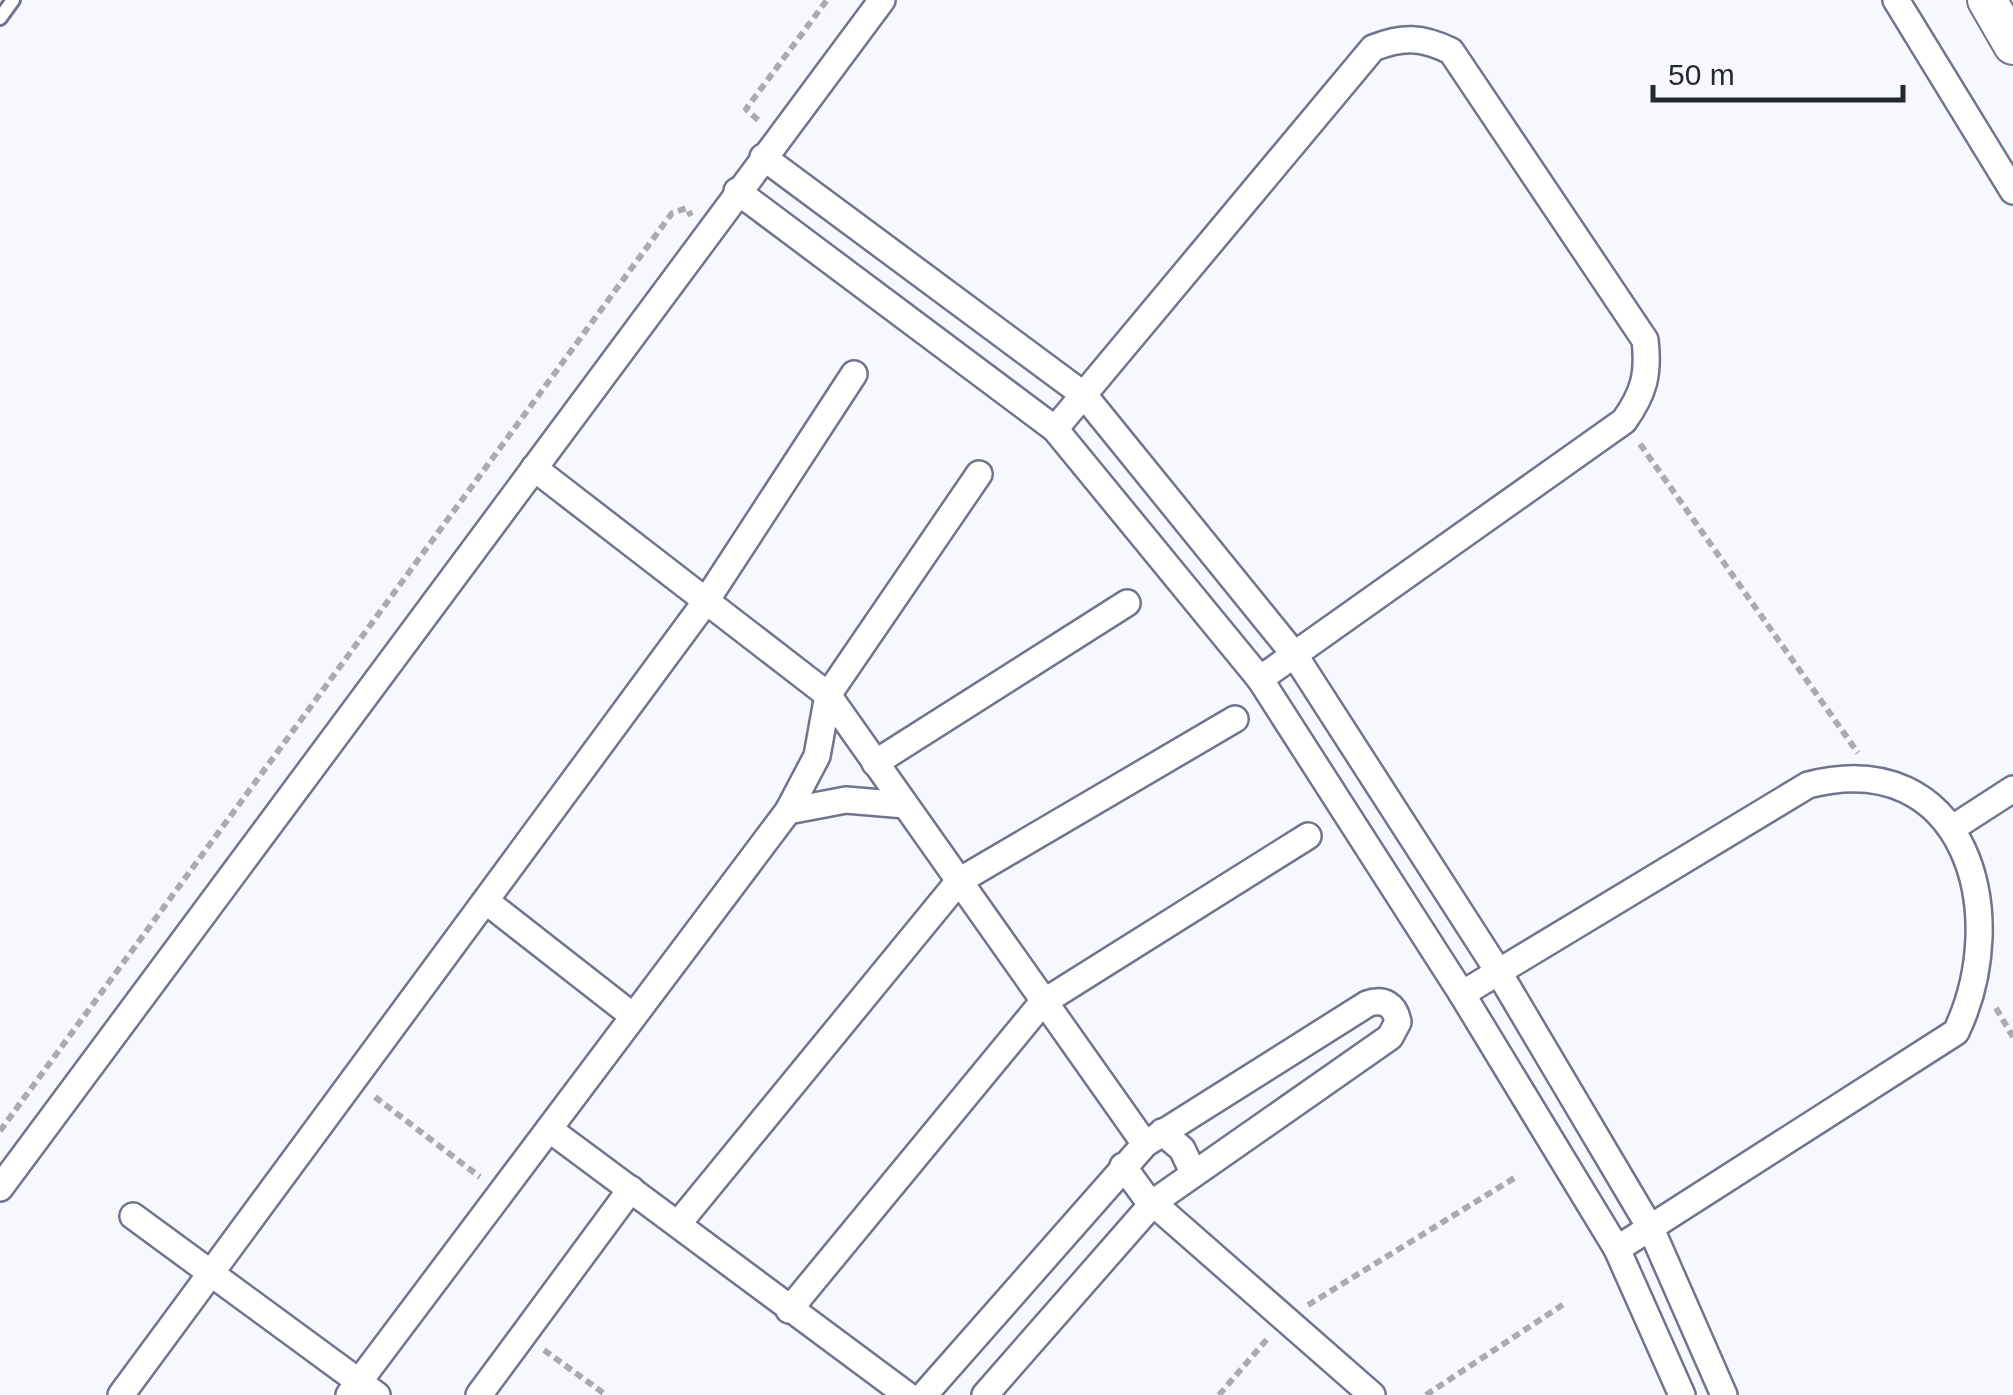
<svg xmlns="http://www.w3.org/2000/svg" width="2013" height="1395" font-family="Arial,sans-serif">
  <style>
    .lines { fill: none; stroke-linecap: round; stroke-linejoin: round }
    .lane-casing { stroke: #70748d; stroke-width: 18 }
    .street-casing { stroke: #70748d; stroke-width: 30 }
    .secondary-casing { stroke: #70748d; stroke-width: 42 }
    .path { stroke: #aaabb2; stroke-width: 6; stroke-dasharray: 8 5; stroke-linecap: butt }
    .lane { stroke: #fff; stroke-width: 12 }
    .street { stroke: #fff; stroke-width: 25 }
    .secondary { stroke: #fff; stroke-width: 38 }
  </style>
  <rect width="100%" height="100%" fill="#f7f8fd"/>
  <g class="lines">
    <g class="lane-casing">
      <polyline id="lane" points="0,18 13,0"/>
    </g>
    <g class="street-casing">
      <g id="street">
        <polyline points="1896,0 2013,191"/>
        <polyline points="763,157 1084,395 1294,654 1498,971 1652,1231 1724,1395"/>
        <polyline points="737,191 1055,429 1260,679 1462,994 1617,1249 1682,1395"/>
        <path d="M1055,429l318,-381c30,-12 49,-11 78,3l194,289c4,34 -1,53 -21,81l-364,258"/>
        <polyline points="534,468 828,695 1145,1144"/>
        <polyline points="875,763 1127,603"/>
        <polyline points="788,811 846,800 905,805"/>
        <polyline points="1962,822 2013,789"/>
        <polyline points="487,902 633,1016"/>
        <path d="M1462,994l346,-209c157,-41 205,128 148,247l-339,217"/>
        <polyline points="549,1129 907,1395"/>
        <polyline points="1162,1132 1182,1149 1193,1172"/>
        <polyline points="1123,1166 1144,1195 1372,1395"/>
        <polyline points="0,1188 882,0"/>
        <polyline points="133,1216 377,1395"/>
        <polyline points="678,1224 959,881 1235,719"/>
        <polyline points="789,1310 1042,1003 1308,836"/>
        <polyline points="121,1395 704,604 854,374"/>
        <polyline points="349,1395 788,811 817,756 828,695 979,474"/>
        <polyline points="479,1395 631,1189"/>
        <path d="M924,1395l221,-251 222,-140c17,-6 28,1 31,18l-8,15 -236,165 -169,193"/>
      </g>
    </g>
    <g class="secondary-casing">
      <polyline id="secondary" points="1987,0 2013,45"/>
    </g>
    <g class="path">
      <polyline points="758,120 746,109 827,0"/>
      <polyline points="1640,444 1858,753"/>
      <polyline points="1996,1008 2013,1037"/>
      <polyline points="375,1097 480,1177"/>
      <polyline points="0,1131 672,213 687,208 691,216"/>
      <polyline points="1308,1305 1516,1177"/>
      <polyline points="544,1350 606,1395"/>
      <polyline points="1219,1395 1268,1338"/>
      <polyline points="1426,1395 1567,1302"/>
    </g>
    <use href="#lane" class="lane"/>
    <use href="#street" class="street"/>
    <use href="#secondary" class="secondary"/>
  </g>
  <path d="M1653 85v15h250v-15" fill="none" stroke="#252731" stroke-width="5"/>
  <text x="1668" y="85" font-size="30" fill="#252731" stroke="#f7f8fd" stroke-width="8" paint-order="stroke">50 m</text>
</svg>
